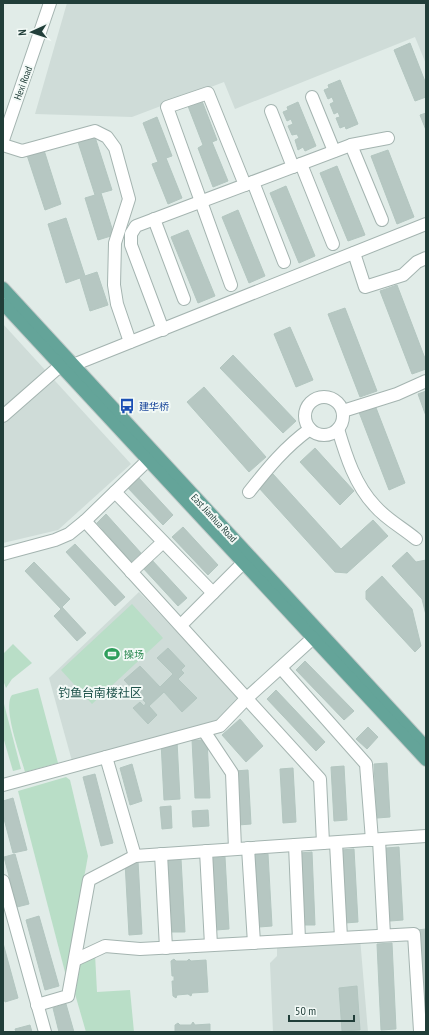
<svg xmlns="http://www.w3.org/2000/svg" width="429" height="1035" font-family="'PT Sans Narrow','Noto Sans SC',sans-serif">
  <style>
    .built { fill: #cfdcd8 }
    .green { fill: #b9dec7 }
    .building { fill: #b6c7c2; stroke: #b3c6c0 }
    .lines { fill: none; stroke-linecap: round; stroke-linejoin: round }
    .minor-casing { stroke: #a4b4b0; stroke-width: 14 }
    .major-casing { stroke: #c1c9c8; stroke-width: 14 }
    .minor { stroke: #fff; stroke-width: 12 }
    .major { stroke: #64a499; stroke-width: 12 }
    .labels { text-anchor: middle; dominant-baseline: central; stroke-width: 4; stroke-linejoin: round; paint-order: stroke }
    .street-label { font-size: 10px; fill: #213e39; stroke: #f2f9f6 }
    .transit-label { font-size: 10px; fill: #164399; stroke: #f2f9f6; text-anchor: start }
    .leisure-label { font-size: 10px; fill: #27864d; stroke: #f2f9f6; text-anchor: start }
    .quarter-label { font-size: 12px; fill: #1c5149; stroke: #f2f9f6 }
  </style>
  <rect width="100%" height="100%" fill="#e1ece8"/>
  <g class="built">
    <polygon points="67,3 426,3 426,64 415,37 235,109 224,82 132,117 35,114"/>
    <polygon points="3,324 131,464 58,530 3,543"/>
    <polygon points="139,592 241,700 217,720 72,761 49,678"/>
    <polygon points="360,938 368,1032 273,1032 270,963 277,956 277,943"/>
  </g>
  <g class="green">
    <polygon points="132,604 163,638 92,704 61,670"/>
    <polygon points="13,644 32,663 12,679 6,688 3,680 3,654"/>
    <path d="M38,688l20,75 -33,9c-4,-15 -23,-65 -13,-77z"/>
    <polygon points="3,700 21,769 13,771 3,737"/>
    <polygon points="66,777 70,780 88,856 66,976 18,791"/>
    <polygon points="95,954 97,992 130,990 134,1032 86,1032 75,994 82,955"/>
  </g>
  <g class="building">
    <polygon points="410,43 426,84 426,97 415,101 394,50"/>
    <polygon points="340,80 358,124 346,129 345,126 340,128 336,118 340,117 338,112 334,114 330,104 334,102 332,97 328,99 324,90 329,88 328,85"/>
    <polygon points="202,101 217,140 212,142 228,181 213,187 198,148 203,145 188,106"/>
    <polygon points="298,102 316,146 305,151 303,147 298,150 295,140 299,138 297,134 292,135 288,126 293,124 291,119 287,121 283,112 288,110 287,107"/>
    <polygon points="426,113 426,130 420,115"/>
    <polygon points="157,117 172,156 166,158 182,198 168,204 152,164 158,162 143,123"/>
    <polygon points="95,137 112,190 101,193 114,235 98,240 85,198 95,195 78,142"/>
    <polygon points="43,147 61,204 45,210 26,152"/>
    <polygon points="388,150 414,217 397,224 371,156"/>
    <polygon points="337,166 365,235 348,241 320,173"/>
    <polygon points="286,186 315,256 299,263 270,193"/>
    <polygon points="238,210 265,276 249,283 222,217"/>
    <polygon points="66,218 85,276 97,272 108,305 90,311 80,278 66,283 48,224"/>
    <polygon points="188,230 215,296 198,303 171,237"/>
    <polygon points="397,285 426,361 426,369 412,374 380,291"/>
    <polygon points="345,308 377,391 360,397 328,314"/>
    <polygon points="290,327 313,380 296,387 274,334"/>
    <polygon points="233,355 296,421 283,433 220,368"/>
    <polygon points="204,387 266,457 249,472 187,402"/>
    <polygon points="426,391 426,416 418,394"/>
    <polygon points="373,400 405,483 389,490 357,407"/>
    <polygon points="315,448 354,491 340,505 300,462"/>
    <polygon points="273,474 341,549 373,520 388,536 347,573 335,572 259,488"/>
    <polygon points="138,477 173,515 163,525 127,487"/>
    <polygon points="106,514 141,553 131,562 97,523"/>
    <polygon points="183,527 218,565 208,575 172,537"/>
    <polygon points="75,544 125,597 115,606 66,552"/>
    <polygon points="407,552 416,562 426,560 426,615 422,599 392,566"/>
    <polygon points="151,559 187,598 178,606 142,567"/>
    <polygon points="34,562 70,599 62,607 86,633 77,641 54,616 61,609 25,571"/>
    <polygon points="382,576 412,609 421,646 415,652 366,599 366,591"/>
    <polygon points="168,648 185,666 181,670 184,673 178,679 197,698 182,712 164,692 149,706 157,715 148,724 133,708 140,702 144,706 146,703 124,680 140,666 160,687 173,674 157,658"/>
    <polygon points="305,661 354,711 344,720 296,670"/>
    <polygon points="276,690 325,742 316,751 267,699"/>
    <polygon points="240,719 263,746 246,762 222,735"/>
    <polygon points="368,727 378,737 367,749 356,739"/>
    <polygon points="192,740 207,740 210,798 195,798"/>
    <polygon points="177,741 180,799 164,800 161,742"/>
    <polygon points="387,763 390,817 377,818 374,764"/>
    <polygon points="132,764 142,801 130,805 120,768"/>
    <polygon points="344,766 347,820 334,821 331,767"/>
    <polygon points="293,768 296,822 283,823 280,769"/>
    <polygon points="248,770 251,824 238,825 235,771"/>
    <polygon points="95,774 113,843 101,846 83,777"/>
    <polygon points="13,798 27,850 13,853 3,815 3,801"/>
    <polygon points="171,806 172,828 162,829 160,807"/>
    <polygon points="208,810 209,826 193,827 192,811"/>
    <polygon points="399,847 403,920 390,921 386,848"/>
    <polygon points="354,849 358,922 345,923 341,850"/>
    <polygon points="312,852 315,925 303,925 299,853"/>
    <polygon points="15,854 29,904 17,907 4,857"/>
    <polygon points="255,854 268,854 272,926 259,927"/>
    <polygon points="225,857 229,929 216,930 212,858"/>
    <polygon points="181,859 185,932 172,932 168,860"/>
    <polygon points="138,861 142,934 129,935 125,862"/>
    <polygon points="39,916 59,986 45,990 26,920"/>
    <polygon points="426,929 426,1023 422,1023 417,930"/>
    <polygon points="3,943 18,998 5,1002 3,996"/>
    <polygon points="392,943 396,1029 381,1030 377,944"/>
    <polygon points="174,959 176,961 187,961 189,959 191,961 206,960 208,992 192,993 191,996 188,994 177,995 176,998 173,996 172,981 174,981 174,976 172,976 171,961"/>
    <polygon points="357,986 360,1030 342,1031 339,988"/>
    <polygon points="66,1004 74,1032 59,1032 53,1008"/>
    <polygon points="193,1022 195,1025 210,1024 210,1032 175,1032 175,1025 178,1023 180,1025 191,1025"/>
    <polygon points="30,1025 32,1032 16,1032 15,1029"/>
  </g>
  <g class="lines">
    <g class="minor-casing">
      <g id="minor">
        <polyline points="312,97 334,151"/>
        <polyline points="271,111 293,167"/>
        <polyline points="3,140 50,3"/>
        <polyline points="3,145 22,151 95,131 107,137 115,148 129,199 115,243 114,285 117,304 130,342"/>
        <polyline points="351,145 382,220"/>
        <polyline points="301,164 333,244"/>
        <polyline points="253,182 284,262"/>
        <polyline points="154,219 184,299"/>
        <polyline points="354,253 365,287 403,275 417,262 426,258"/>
        <polyline points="231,285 167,107 208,93 245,185"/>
        <polyline points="163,330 131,245 131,234 136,226 351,145 388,138"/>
        <circle cx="324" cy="416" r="19"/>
        <polyline points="343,411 397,394 426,381"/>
        <polyline points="3,416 60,366 73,365 426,224"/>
        <path d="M338,429c8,27 17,56 37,77 11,13 28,22 41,33"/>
        <polyline points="115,492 213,593"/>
        <path d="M249,492c19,-24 36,-45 61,-63"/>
        <polyline points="85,521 320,779 323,843"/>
        <polyline points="3,554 55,540 69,534 85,521 148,460"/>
        <polyline points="131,572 163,542"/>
        <polyline points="181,625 243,563"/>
        <polyline points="281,668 366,764 372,840"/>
        <polyline points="204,731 232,773 235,849"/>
        <polyline points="106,757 135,856"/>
        <polyline points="3,785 220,726 247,698 313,638"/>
        <polyline points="379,840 384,935"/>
        <polyline points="336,843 341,938"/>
        <polyline points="295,845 299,940"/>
        <polyline points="248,848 254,943"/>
        <polyline points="206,851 211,945"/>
        <polyline points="161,854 166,948"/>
        <polyline points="3,881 45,1032"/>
        <polyline points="75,960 105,946 140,949 414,934 420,1031"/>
        <polyline points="37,1005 68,996 89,880 135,856 426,836"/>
      </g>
    </g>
    <g class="major-casing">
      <g id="major">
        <polyline points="3,288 426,747"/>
        <polyline points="3,304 426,760"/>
      </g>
    </g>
    <use href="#minor" class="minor"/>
    <use href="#major" class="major"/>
  </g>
  <defs>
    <g id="bus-bare" transform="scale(1.2)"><path d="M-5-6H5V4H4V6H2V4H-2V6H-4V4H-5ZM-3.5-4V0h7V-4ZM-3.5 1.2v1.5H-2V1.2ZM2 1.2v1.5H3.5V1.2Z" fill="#1a4fb4" stroke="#f2f9f6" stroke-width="2.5" paint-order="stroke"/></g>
    <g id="stadium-bare" transform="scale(1.2)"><path d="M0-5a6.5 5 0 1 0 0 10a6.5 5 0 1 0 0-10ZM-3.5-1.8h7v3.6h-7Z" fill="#2e9e5b" stroke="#f2f9f6" stroke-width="2.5" paint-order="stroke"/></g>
  </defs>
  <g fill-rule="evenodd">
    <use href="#bus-bare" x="127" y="406"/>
    <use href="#stadium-bare" x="112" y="654"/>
  </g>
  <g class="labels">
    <g class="street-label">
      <text transform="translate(23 83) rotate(-70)">Hexi Road</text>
      <text transform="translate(214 518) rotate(47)">East Jianhua Road</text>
    </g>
    <g class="transit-label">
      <text x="139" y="406">建华桥</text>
    </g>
    <g class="leisure-label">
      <text x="124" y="654">操场</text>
    </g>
    <g class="quarter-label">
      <text x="100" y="692">钓鱼台南楼社区</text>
    </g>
  </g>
  <rect width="429" height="1035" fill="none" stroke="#213e39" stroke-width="8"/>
  <g transform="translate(32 32) rotate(267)" stroke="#f2f9f6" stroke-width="3" paint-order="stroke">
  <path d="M0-3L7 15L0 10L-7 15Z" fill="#213e39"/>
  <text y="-6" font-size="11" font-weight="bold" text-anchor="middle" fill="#213e39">N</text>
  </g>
  <path d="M289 1015v6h65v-6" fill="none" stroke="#213e39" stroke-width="2"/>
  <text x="295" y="1015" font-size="12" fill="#213e39" stroke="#f2f9f6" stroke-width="3" paint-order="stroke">50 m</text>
</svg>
